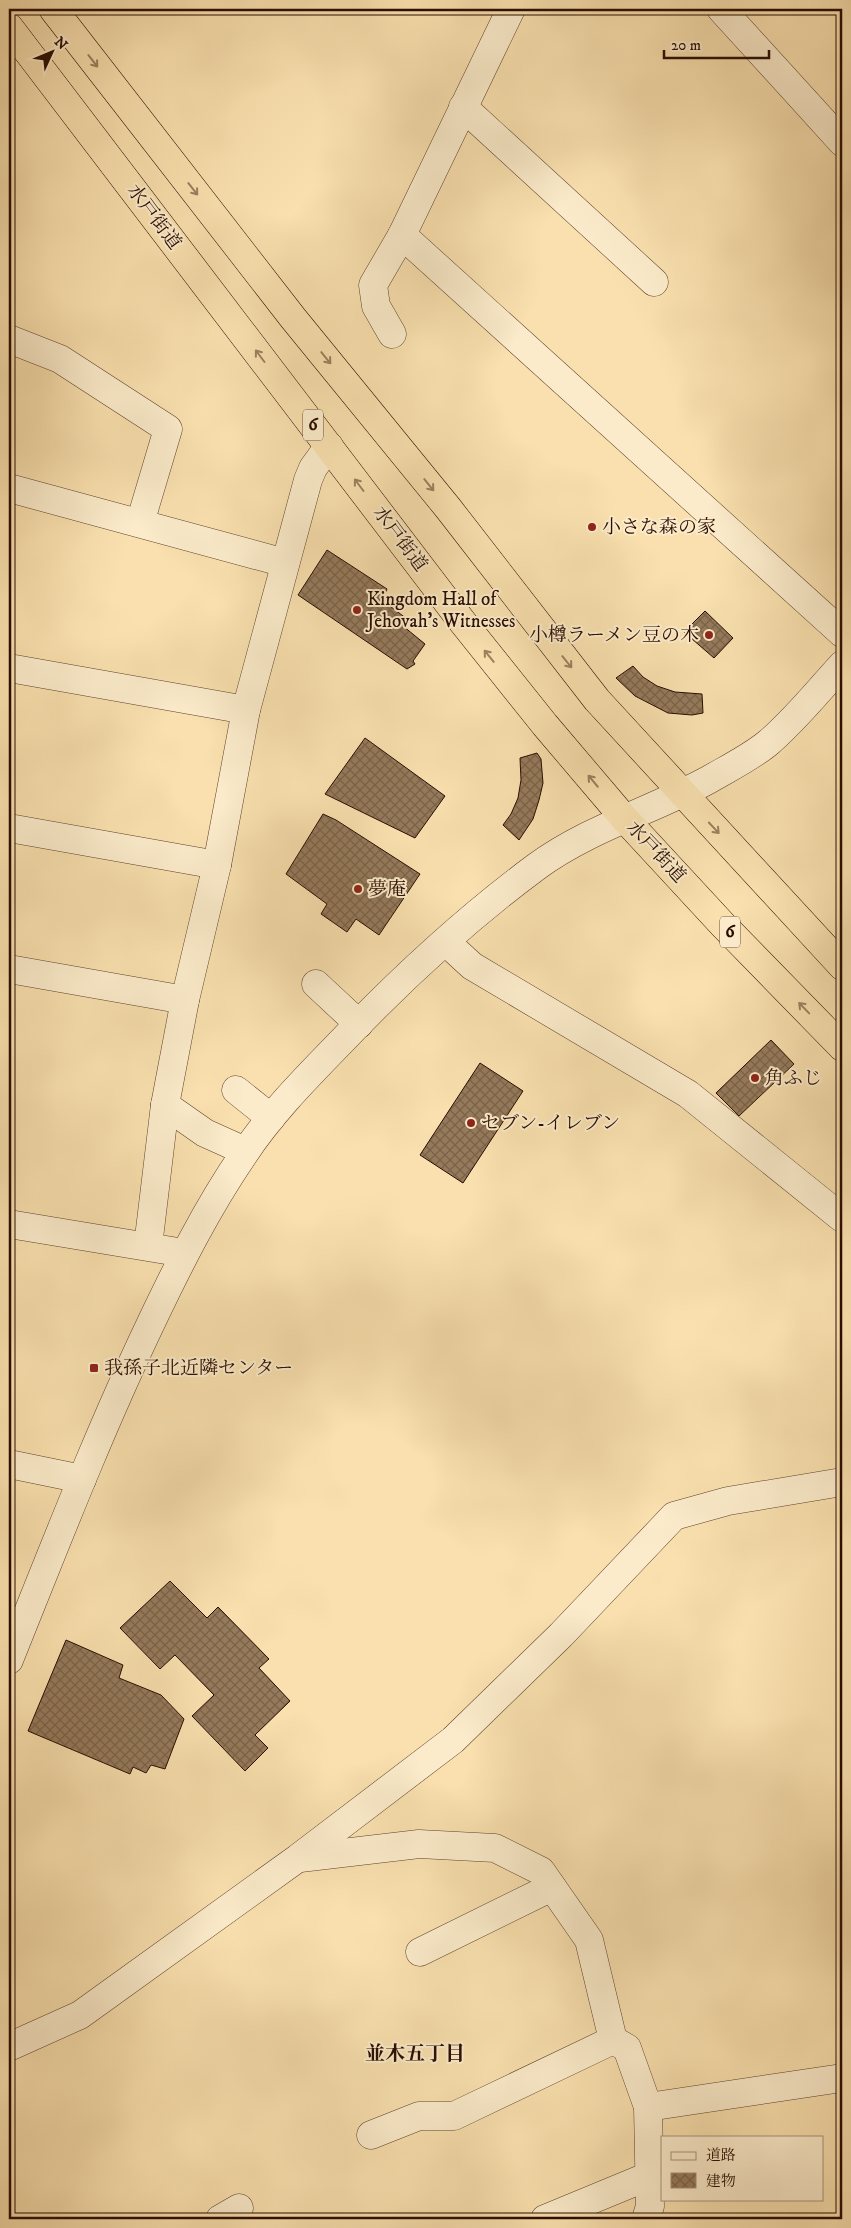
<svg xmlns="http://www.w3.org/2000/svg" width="851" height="2228" font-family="'IM FELL DW Pica','Noto Serif JP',serif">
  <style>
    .building { fill: url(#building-cross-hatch); stroke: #290c01 }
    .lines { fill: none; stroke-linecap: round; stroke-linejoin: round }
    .minor-casing { stroke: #5d412c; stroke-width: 29 }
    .highway-casing { stroke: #290c01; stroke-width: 29 }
    .minor { stroke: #fbebca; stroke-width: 28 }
    .highway { stroke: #f9e0ae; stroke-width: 28 }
    .oneway { stroke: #9b8160 }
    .poi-dot { fill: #8f2418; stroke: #fbebca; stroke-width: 2 }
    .labels { text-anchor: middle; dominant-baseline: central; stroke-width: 4; stroke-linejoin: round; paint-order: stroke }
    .shield { fill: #fbebca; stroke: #684f3d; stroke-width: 1 }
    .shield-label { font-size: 18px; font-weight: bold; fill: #290c01 }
    .street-label { font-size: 19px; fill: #290c01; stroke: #fbebca }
    .poi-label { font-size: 19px; fill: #290c01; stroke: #fbebca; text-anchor: start }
    .neighbourhood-label { font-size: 20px; font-weight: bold; fill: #290c01; stroke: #fbebca }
  </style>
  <defs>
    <pattern id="building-cross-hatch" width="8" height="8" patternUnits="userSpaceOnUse" patternTransform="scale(1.25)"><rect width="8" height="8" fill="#957a5b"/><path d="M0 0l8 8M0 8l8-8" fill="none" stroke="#7a6249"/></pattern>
  </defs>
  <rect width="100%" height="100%" fill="#f9e0ae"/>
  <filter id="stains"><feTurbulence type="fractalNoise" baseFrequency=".004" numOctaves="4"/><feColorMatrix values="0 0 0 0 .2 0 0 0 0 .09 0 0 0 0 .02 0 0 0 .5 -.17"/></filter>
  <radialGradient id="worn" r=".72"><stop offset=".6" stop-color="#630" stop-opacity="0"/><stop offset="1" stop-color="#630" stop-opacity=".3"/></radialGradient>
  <g class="building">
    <polygon points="327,550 387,589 382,600 407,619 403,626 425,644 413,661 415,664 407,669 298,595"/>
    <polygon points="705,611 733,638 714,658 684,632"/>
    <polygon points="633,666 643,677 657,686 675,692 702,694 703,713 692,715 668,713 635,696 616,678"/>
    <polygon points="365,738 445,796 415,838 325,794"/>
    <polygon points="537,753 541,759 543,783 539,800 533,819 519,840 503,825 511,814 518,798 521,780 520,758"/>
    <polygon points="323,814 336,820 420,874 379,935 356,919 347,932 321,914 327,904 286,874"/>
    <polygon points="771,1040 794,1064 739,1116 716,1093"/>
    <polygon points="480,1063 523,1091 463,1183 420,1155"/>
    <polygon points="170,1581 207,1618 218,1607 269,1659 259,1668 290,1701 255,1735 268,1748 245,1771 192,1716 214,1695 175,1655 160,1669 120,1628"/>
    <polygon points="66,1640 123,1665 119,1678 161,1695 184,1719 165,1769 151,1765 146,1773 133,1767 130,1774 28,1731"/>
  </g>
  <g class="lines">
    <g class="minor-casing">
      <g id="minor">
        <polyline points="721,9 842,142"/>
        <polyline points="463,107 654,282"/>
        <polyline points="402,235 842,633"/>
        <polyline points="392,334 376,306 373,285 402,235 511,9"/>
        <polyline points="9,339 60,359 168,429 140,523"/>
        <polyline points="9,488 285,563"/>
        <polyline points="9,668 246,710"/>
        <polyline points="9,828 217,865"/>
        <polyline points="446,942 472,966 688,1094 842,1218"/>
        <polyline points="9,969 185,1000"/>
        <polyline points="316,984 359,1024"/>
        <polyline points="236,1090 271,1118"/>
        <polyline points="245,1151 205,1133 165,1105 185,1000 217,865 246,710 308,480 313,468 329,446"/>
        <polyline points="9,1224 184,1253"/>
        <polyline points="148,1246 165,1105"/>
        <polyline points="9,1464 82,1479"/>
        <path d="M9,1660c45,-112 89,-226 141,-335 28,-59 57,-117 94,-171 27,-41 63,-77 97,-112 60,-63 125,-123 195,-175 53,-39 118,-57 174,-88 19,-11 41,-22 58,-36 27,-23 50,-52 74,-78"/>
        <polyline points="300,1858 419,1844 495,1848 541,1871 589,1940 613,2040 627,2048 648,2107 650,2206 646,2219"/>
        <polyline points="420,1952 552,1887"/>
        <polyline points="9,2045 11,2046 80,2015 298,1858 453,1740 561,1635 674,1516 728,1501 842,1482"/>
        <polyline points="648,2107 842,2078"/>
        <polyline points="371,2135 419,2116 454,2116 613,2040"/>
        <polyline points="220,2219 239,2208"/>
        <polyline points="545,2219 649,2176"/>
      </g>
    </g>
    <g class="highway-casing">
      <g id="highway">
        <polyline points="53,9 293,318 448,508 597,700 842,966"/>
        <polyline points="9,27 461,620 545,725 624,818 723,925 842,1047"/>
      </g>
    </g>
    <use href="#minor" class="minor"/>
    <use href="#highway" class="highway"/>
  </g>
  <defs><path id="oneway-shaft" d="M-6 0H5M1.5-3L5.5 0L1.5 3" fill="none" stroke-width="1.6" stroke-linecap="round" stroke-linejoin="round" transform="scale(1.25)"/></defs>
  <g class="oneway">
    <use href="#oneway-shaft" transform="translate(93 61) rotate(52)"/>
    <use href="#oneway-shaft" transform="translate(193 189) rotate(52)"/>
    <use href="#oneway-shaft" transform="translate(260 356) rotate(-127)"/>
    <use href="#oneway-shaft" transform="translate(326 358) rotate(51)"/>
    <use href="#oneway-shaft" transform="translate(359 485) rotate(-127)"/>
    <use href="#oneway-shaft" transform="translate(429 485) rotate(51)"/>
    <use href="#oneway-shaft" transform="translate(489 656) rotate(-129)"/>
    <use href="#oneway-shaft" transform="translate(567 662) rotate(51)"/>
    <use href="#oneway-shaft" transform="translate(593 781) rotate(-130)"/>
    <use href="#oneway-shaft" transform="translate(714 828) rotate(47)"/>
    <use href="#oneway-shaft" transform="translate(804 1008) rotate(-134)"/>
  </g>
  <g class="poi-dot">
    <circle cx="592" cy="527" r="5"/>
    <circle cx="357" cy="610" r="5"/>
    <circle cx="709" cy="635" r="5"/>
    <circle cx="358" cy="889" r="5"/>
    <circle cx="755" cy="1078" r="5"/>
    <circle cx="471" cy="1123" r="5"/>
    <rect x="89" y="1363" width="10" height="10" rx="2.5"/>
  </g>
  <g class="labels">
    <g class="shield">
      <rect x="303" y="409.5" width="20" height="31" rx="4"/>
      <rect x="720" y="916.5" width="20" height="31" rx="4"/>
    </g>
    <g class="shield-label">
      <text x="313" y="425">6</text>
      <text x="730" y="932">6</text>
    </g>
    <g class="street-label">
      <text transform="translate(154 217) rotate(53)">水戸街道</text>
      <text transform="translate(400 539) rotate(53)">水戸街道</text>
      <text transform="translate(656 852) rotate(47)">水戸街道</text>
    </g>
    <g class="poi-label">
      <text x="602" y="527">小さな森の家</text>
      <text x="367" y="599">Kingdom Hall of<tspan x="367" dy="22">Jehovah's Witnesses</tspan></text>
      <text x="699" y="635" text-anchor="end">小樽ラーメン豆の木</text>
      <text x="368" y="889">夢庵</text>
      <text x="765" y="1078">角ふじ</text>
      <text x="481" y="1123">セブン-イレブン</text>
      <text x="104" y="1368">我孫子北近隣センター</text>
    </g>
    <g class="neighbourhood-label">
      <text x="415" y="2054">並木五丁目</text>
    </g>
  </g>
  <rect width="851" height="2228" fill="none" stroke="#f9e0ae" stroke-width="30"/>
  <rect x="10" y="10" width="831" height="2208" fill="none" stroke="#290c01" stroke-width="2.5"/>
  <rect x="15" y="15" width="821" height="2198" fill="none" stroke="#290c01"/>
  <rect x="661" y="2136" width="162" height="65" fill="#fbebca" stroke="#a7927a"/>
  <rect x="671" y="2152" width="25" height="8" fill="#fbebca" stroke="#a7927a"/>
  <text x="706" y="2160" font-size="15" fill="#290c01">道路</text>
  <rect x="671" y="2173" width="25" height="15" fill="url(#building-cross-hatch)" stroke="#a7927a"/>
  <text x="706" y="2186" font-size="15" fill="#290c01">建物</text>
  <g transform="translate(52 52) rotate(46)" stroke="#fbebca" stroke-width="4" paint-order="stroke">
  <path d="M0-4L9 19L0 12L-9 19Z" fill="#290c01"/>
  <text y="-8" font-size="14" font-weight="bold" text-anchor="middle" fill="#290c01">N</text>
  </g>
  <path d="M664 50v8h105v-8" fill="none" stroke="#290c01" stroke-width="2.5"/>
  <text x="671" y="50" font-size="15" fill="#290c01" stroke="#fbebca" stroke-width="4" paint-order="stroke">20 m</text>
  <rect width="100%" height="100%" filter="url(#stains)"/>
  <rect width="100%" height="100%" fill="url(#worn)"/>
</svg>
